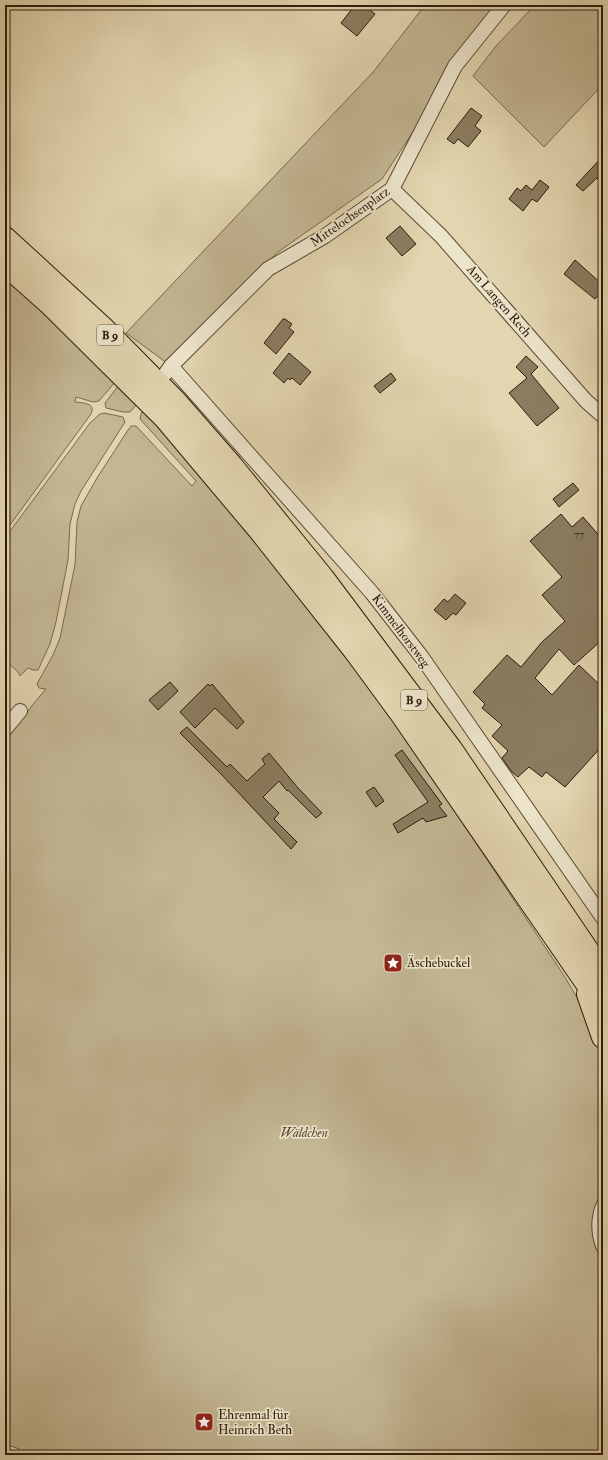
<svg xmlns="http://www.w3.org/2000/svg" width="608" height="1460" font-family="'IM FELL Double Pica',serif">
  <style>
    .green { fill: #c3b693; stroke: #78694f }
    .building { fill: #8b7c60; stroke: #2d1c0b }
    .lines { fill: none; stroke-linecap: round; stroke-linejoin: round }
    .street-casing { stroke: #5a4a34; stroke-width: 16 }
    .highway-casing { stroke: #2d1c0b; stroke-width: 24 }
    .street { stroke: #ece4cb; stroke-width: 14 }
    .highway { stroke: #e2d5af; stroke-width: 22 }
    .labels { text-anchor: middle; dominant-baseline: central; stroke-width: 3.5; stroke-linejoin: round; paint-order: stroke }
    .number-label { font-size: 11px; fill: #443420 }
    .shield { fill: #ece4cb; stroke: #665845; stroke-width: 1 }
    .shield-label { font-size: 12px; font-weight: bold; fill: #2d1c0b }
    .street-label { font-size: 13px; fill: #2d1c0b; stroke: #ece4cb }
    .poi-label { font-size: 13px; fill: #2d1c0b; stroke: #ece4cb; text-anchor: start }
    .park-label { font-size: 13px; font-style: italic; fill: #5a4a34; stroke: #ece4cb }
  </style>
  <rect width="100%" height="100%" fill="#e2d5af"/>
  <filter id="stains"><feTurbulence type="fractalNoise" baseFrequency=".005" numOctaves="4"/><feColorMatrix values="0 0 0 0 .2 0 0 0 0 .09 0 0 0 0 .02 0 0 0 .5 -.17"/></filter>
  <radialGradient id="worn" r=".72"><stop offset=".6" stop-color="#630" stop-opacity="0"/><stop offset="1" stop-color="#630" stop-opacity=".3"/></radialGradient>
  <g class="green">
    <polygon points="425,5 496,5 382,179 278,252 235,294 171,366 126,333 374,71"/>
    <polygon points="535,5 603,5 603,84 544,147 473,76 496,46"/>
    <path d="M5,274l110,108 -16,19 -6,1 -17,-5 -1,5c9,1 21,1 16,12l-86,118z"/>
    <polygon points="119,385 137,404 130,412 123,412 106,408 105,403"/>
    <path d="M145,408l162,192 133,187 22,35 101,152 12,20 12,23 16,39v139l-5,9 -3,35 8,19v197h-575l-23,-9v-705c14,-17 26,-36 41,-52l-7,-1 -2,-4 16,-29 7,-17 15,-73 2,-43 4,-16 16,-28 31,-48 3,-4h5l56,60 4,-5 -56,-62 1,-5z"/>
    <polygon points="104,413 123,417 125,422 81,491 75,504 70,524 68,560 56,622 50,644 38,670 33,670 28,668 20,676 18,672 5,660 5,538 90,423 100,414"/>
  </g>
  <g class="building">
    <polygon points="355,5 364,5 375,14 357,36 341,23"/>
    <polygon points="471,108 482,116 475,126 481,131 468,147 458,139 454,144 447,139"/>
    <polygon points="603,156 603,183 597,178 583,191 576,185"/>
    <polygon points="540,180 549,187 537,202 532,199 523,211 509,199 517,188 521,191 526,185 532,190"/>
    <polygon points="400,226 416,244 402,256 386,238"/>
    <polygon points="575,260 603,285 603,290 595,299 564,274"/>
    <polygon points="283,319 285,319 292,324 289,328 294,332 276,354 264,343"/>
    <polygon points="289,353 311,372 300,385 292,378 290,380 288,378 284,383 273,373"/>
    <polygon points="526,356 538,367 531,374 559,408 537,426 509,393 527,378 516,367"/>
    <polygon points="391,373 396,380 380,393 374,386"/>
    <polygon points="573,483 579,490 559,507 553,499"/>
    <polygon points="561,514 572,527 583,517 603,540 603,639 574,665 559,649 535,678 552,695 579,665 603,688 603,745 565,787 546,772 542,777 529,767 518,777 512,772 502,758 508,751 492,736 502,725 482,708 485,704 473,692 507,655 521,667 542,642 565,621 542,595 562,577 530,541"/>
    <polygon points="455,594 466,603 456,615 453,613 446,620 434,610 444,599 448,602"/>
    <polygon points="170,682 178,691 158,710 149,700"/>
    <polygon points="208,684 210,686 212,684 244,722 237,729 215,708 195,728 180,712"/>
    <polygon points="187,727 227,767 230,764 247,781 265,764 262,759 269,753 298,788 322,813 316,818 288,790 287,791 279,781 263,797 279,813 274,819 297,842 291,849 221,774 180,733"/>
    <polygon points="402,750 442,804 439,806 447,816 426,822 423,818 398,833 393,824 428,802 395,755"/>
    <polygon points="374,787 384,801 376,807 366,792"/>
  </g>
  <g class="lines">
    <g class="street-casing">
      <g id="street">
        <polyline points="392,189 441,236 586,401 603,416"/>
        <polyline points="171,366 372,593 421,656 603,918"/>
        <polyline points="166,373 171,366 268,269 325,236 392,189 455,66 504,5"/>
        <polyline points="5,729 20,711"/>
        <path d="M603,1206c-5,13 -5,26 0,40"/>
        <polyline points="5,1452 14,1455"/>
      </g>
    </g>
    <g class="highway-casing">
      <g id="highway">
        <polyline points="5,238 102,327 176,402 231,465 323,578 451,749 603,973"/>
        <polyline points="5,264 49,303 165,418 261,532 355,651 402,715 603,1007"/>
        <polyline points="588,994 603,1037"/>
      </g>
    </g>
    <use href="#street" class="street"/>
    <use href="#highway" class="highway"/>
  </g>
  <defs>
    <g id="sight-square" transform="scale(1)"><rect x="-9" y="-9" width="18" height="18" rx="4" fill="#8f2418" stroke="#ece4cb"/><path d="M0-6L1.8-2.2L6-1.7L2.9 1.2L3.7 5.4L0 3.3L-3.7 5.4L-2.9 1.2L-6-1.7L-1.8-2.2Z" fill="#fff"/></g>
  </defs>
  <g fill-rule="evenodd">
    <use href="#sight-square" x="393" y="963"/>
    <use href="#sight-square" x="204" y="1422"/>
  </g>
  <g class="labels">
    <g class="number-label">
      <text x="579" y="534">77</text>
    </g>
    <g class="shield">
      <rect x="97" y="325" width="26" height="20" rx="3"/>
      <rect x="401" y="690" width="26" height="20" rx="3"/>
    </g>
    <g class="shield-label">
      <text x="110" y="335">B 9</text>
      <text x="414" y="700">B 9</text>
    </g>
    <g class="street-label">
      <text transform="translate(350 217) rotate(-35)">Mittelochsenplatz</text>
      <text transform="translate(499 301) rotate(49)">Am Langen Rech</text>
      <text transform="translate(401 631) rotate(53)">Kimmelhorstweg</text>
    </g>
    <g class="poi-label">
      <text x="407" y="963">Äschebuckel</text>
      <text x="218" y="1415">Ehrenmal für<tspan x="218" dy="15">Heinrich Beth</tspan></text>
    </g>
    <g class="park-label">
      <text x="304" y="1133">Wäldchen</text>
    </g>
  </g>
  <rect width="608" height="1460" fill="none" stroke="#e2d5af" stroke-width="20"/>
  <rect x="6" y="6" width="596" height="1448" fill="none" stroke="#2d1c0b" stroke-width="2"/>
  <rect x="10" y="10" width="588" height="1440" fill="none" stroke="#2d1c0b"/>
  <rect width="100%" height="100%" filter="url(#stains)"/>
  <rect width="100%" height="100%" fill="url(#worn)"/>
</svg>
